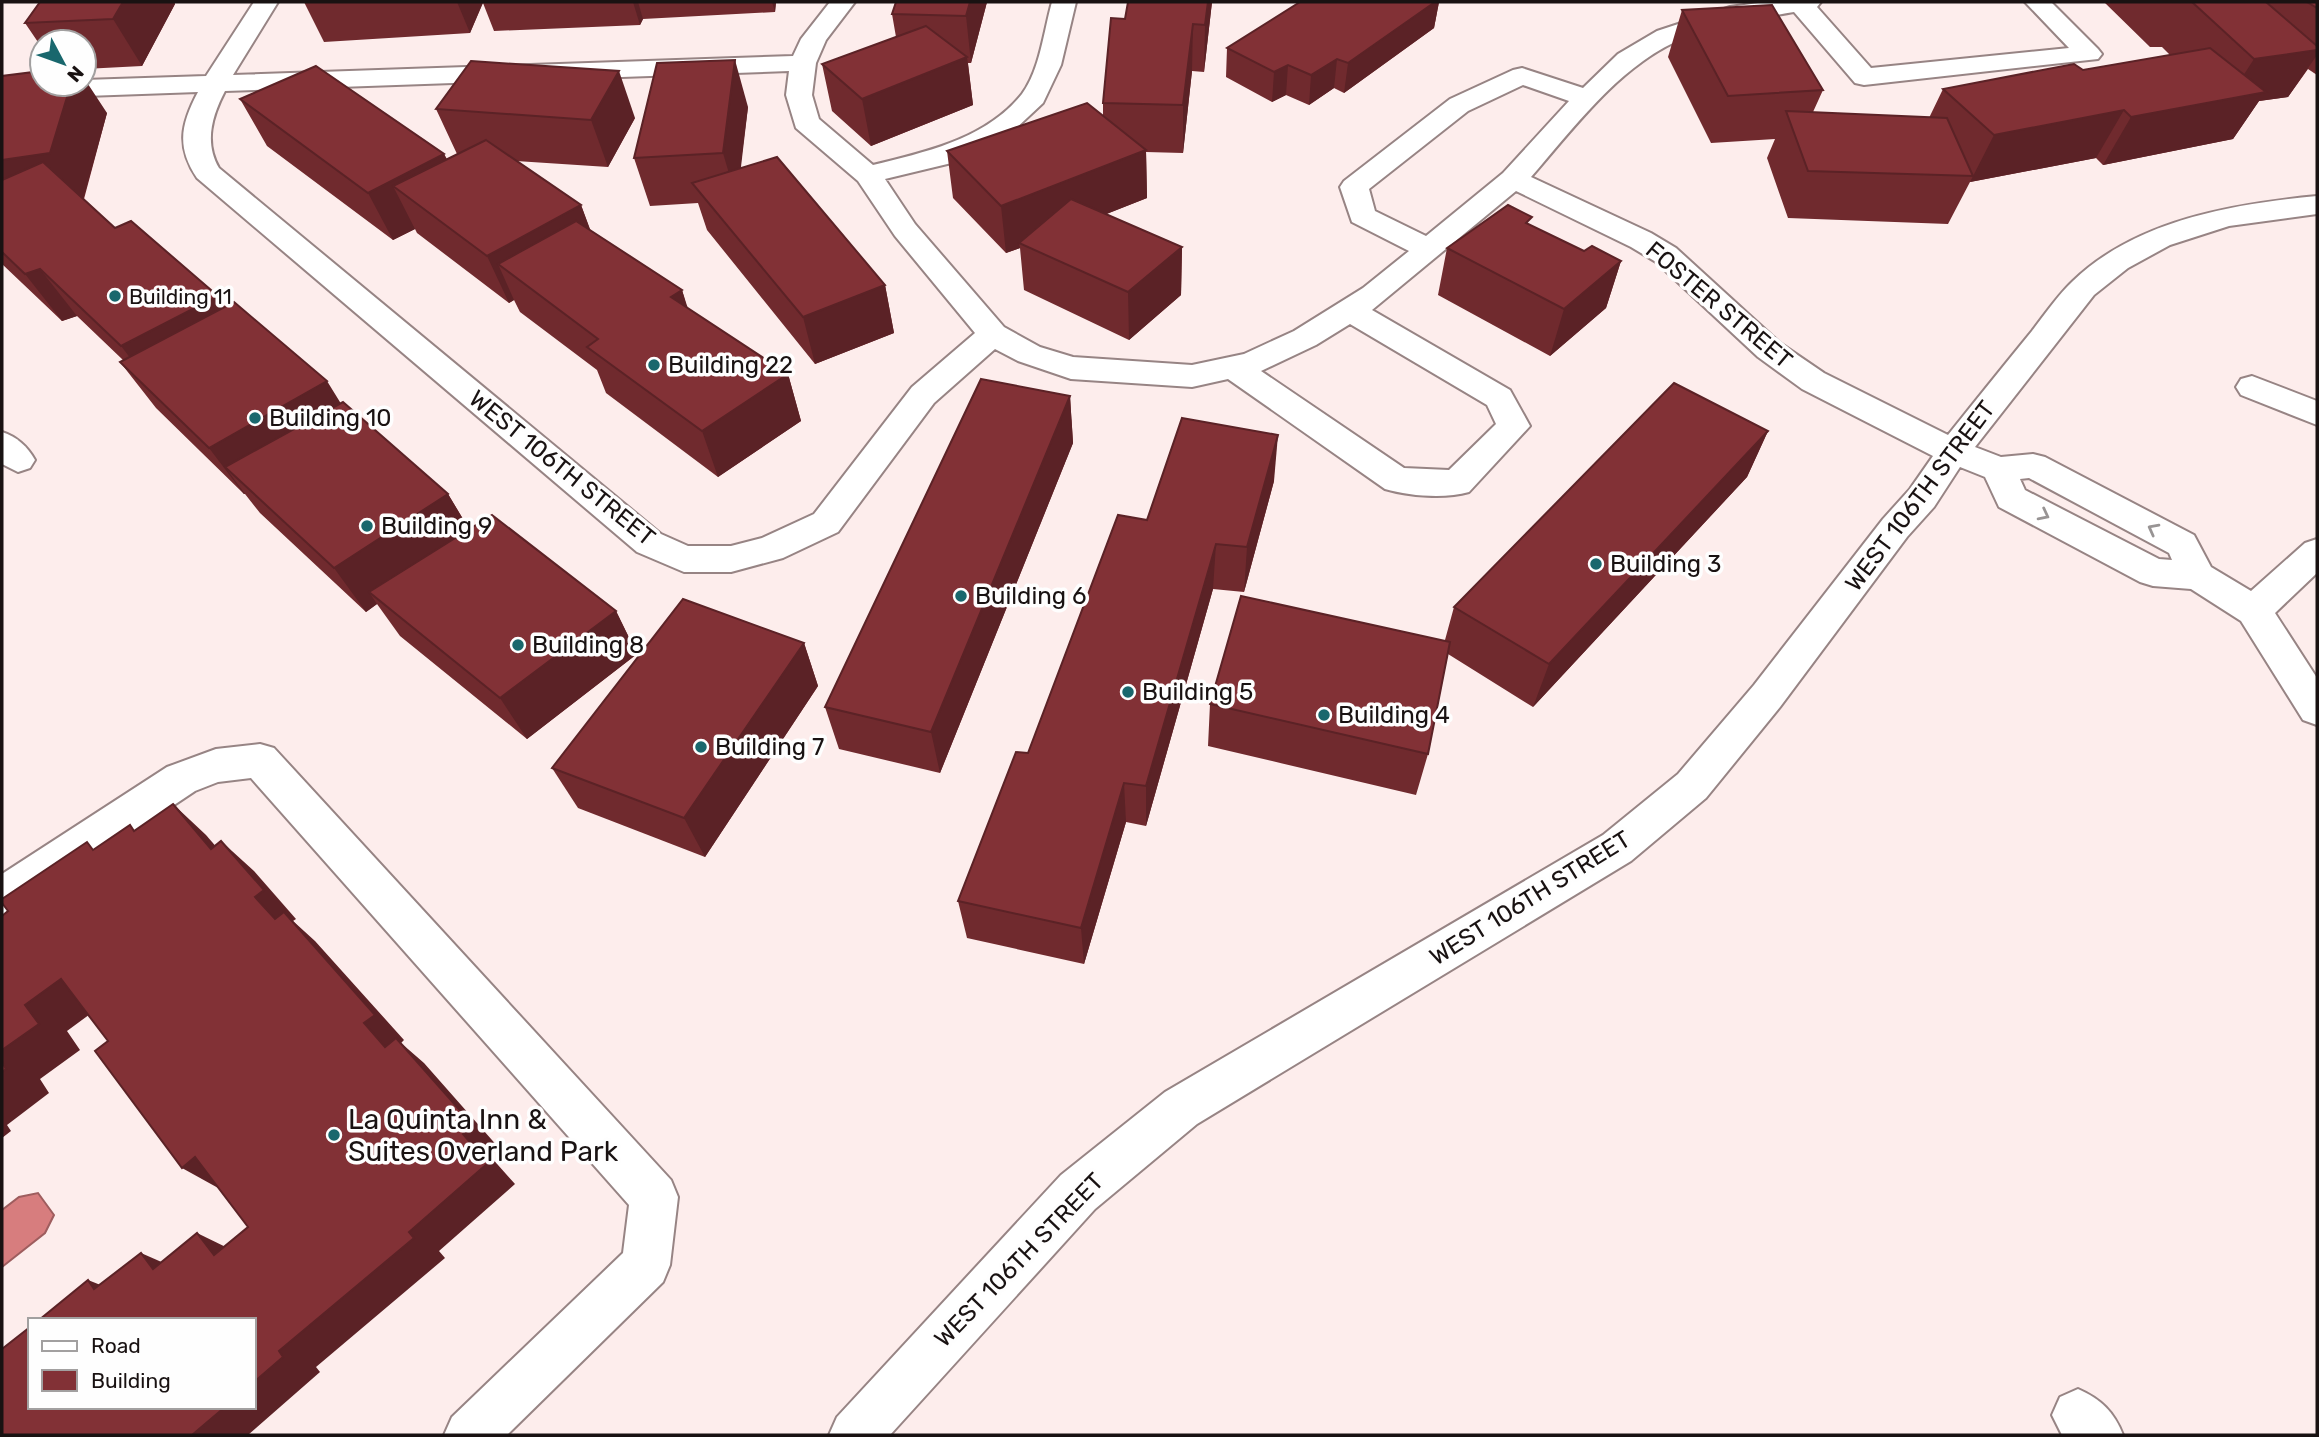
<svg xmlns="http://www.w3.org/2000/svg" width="2319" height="1437" font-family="Rubik,sans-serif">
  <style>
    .water { fill: #d77d7e; stroke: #9e5d5e; stroke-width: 2 }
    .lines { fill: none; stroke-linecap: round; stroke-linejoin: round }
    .minor-casing { stroke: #978484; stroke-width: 4 }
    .minor { fill: #fff; fill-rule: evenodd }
    .wall { fill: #702a2e }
    .shaded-wall { fill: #5b2226 }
    .building { fill: #823136; stroke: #5b2226; stroke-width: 2 }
    .oneway { stroke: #989494 }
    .poi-dot { fill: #19676d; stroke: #fefefe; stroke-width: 2.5 }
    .labels { text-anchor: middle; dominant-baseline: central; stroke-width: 7; stroke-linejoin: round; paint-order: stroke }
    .far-poi-label { font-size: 21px; fill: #191212; stroke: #fefefe; text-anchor: start }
    .street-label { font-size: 24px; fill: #191212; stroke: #fefefe }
    .poi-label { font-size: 24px; fill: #191212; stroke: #fefefe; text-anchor: start }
    .near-poi-label { font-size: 28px; fill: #191212; stroke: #fefefe; text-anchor: start }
  </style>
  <rect width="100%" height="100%" fill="#fdedec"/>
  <polygon class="water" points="38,1193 54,1215 45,1233 2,1267 2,1210 19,1197"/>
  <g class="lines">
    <g class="minor-casing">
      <g id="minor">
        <path d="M254,2h24l-45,73 560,-19 8,-17 29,-37h25l-29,38 -10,23 -4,32 7,24 54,46c53,-13 113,-26 149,-71 18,-24 22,-64 30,-92h24l-15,63 -18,38 -31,29 -48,28 -79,19 30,45 89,103 36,20 33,10 119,8 52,-11 50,-23 69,-43 46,-37 -57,-29 -12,-35 4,-6 106,-82 63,-29 9,-2 61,20 35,-34 39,-23 73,-24 35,-5h56l-4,5 54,61 198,-20 -44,-46h26l47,47 4,5 -4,5 -234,26 -9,-2 -61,-71c-40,7 -82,12 -119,30 -59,28 -102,87 -144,135l120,56 25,15 104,95 44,30 124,62c28,-35 56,-70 84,-104 13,-17 26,-36 41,-50 63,-61 161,-77 244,-85v18l-88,12 -59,19 -42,23 -34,27 -119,152 26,10 32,-3 12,3 149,78 17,32 40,24 54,-48 12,-4v34l-42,40 42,65v47l-14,-5 -62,-99 -50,-32 -38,-3 -13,-4 -141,-75 -14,-30 -25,-10 -26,40 -27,30 -127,170 -74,91 -75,63 -434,263 -102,85 -205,226h-61l8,-18 224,-242 104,-83 438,-257 75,-61 76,-89 129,-166 27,-30 23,-33 -131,-67 -44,-32 -102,-95 -25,-15 -115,-56 -144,119 138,80 20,36 -61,66c-24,7 -60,4 -84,-3l-157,-110 -36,8 -121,-8 -53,-18 -23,-12 -61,54 -96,129 -55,26 -52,14h-47l-47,-20 -440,-374c-21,-31 -16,-54 1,-86l-196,7v-16l82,1v-4l122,-4zM789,71l-3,24 10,33 62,53 37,55 80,97 -63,54 -98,127 -52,24 -31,8h-43l-27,-12 -442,-366c-15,-26 -7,-52 6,-77zM1523,85l46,16 -66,72 -77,63 -51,-25 -6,-22 99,-78zM1350,324l137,81 9,19 -47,46 -45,-2 -143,-97 55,-26zM2029,478l140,75 3,7 -13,-1 -134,-69 -5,-11z"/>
        <polygon points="2252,376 2317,401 2317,425 2241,395 2236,387 2241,379"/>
        <path d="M2,432c15,5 25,14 33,28l-5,8 -12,4 -16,-8z"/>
        <polygon points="260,744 274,748 671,1180 678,1197 670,1265 663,1282 507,1435 444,1435 452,1417 623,1253 629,1205 251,778 218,782 195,791 17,910 2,916 2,874 167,767 216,749"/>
        <path d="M2078,1389c23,10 36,23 45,46h-61l-10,-20 8,-18z"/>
      </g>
    </g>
    <use href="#minor" class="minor"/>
  </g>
  <g class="wall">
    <polygon points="40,2 174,2 175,4 142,66 84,69 84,42 42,42 42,48 25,23"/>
    <polygon points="304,2 776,2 775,12 643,19 640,25 494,31 483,3 470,33 324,42"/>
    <polygon points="987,2 971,63 968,63 973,105 871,146 832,111 822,64 896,37 892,14"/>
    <polygon points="1128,2 1212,2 1204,72 1192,71 1183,153 1146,152 1147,198 1106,214 1182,247 1181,295 1129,340 1024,290 1020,248 1006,253 953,198 947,151 1103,116 1103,103 1125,19"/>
    <polygon points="1300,2 1439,2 1434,28 1344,93 1334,88 1309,105 1286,95 1272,102 1226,77 1227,48"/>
    <polygon points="2104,2 2317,2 2317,75 2308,69 2288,97 2259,101 2233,139 2103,165 2096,158 1970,182 1948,224 1788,218 1767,158 1775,139 1711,143 1668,57 1682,10 1823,90 1813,112 1929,118 1943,89 2083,70 2170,55 2162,47 2150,47"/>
    <polygon points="2,76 107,113 84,199 115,228 218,296 225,307 448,494 469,529 616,611 637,654 527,739 400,636 377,604 366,612 260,513 245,494 244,494 156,408 120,362 123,360 77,316 62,321 2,264"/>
    <polygon points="240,99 444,154 447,159 457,154 436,109 635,118 608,167 516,161 581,205 590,230 682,290 687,308 788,374 801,421 718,477 606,393 597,370 520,312 514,300 509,303 417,233 415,229 393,240 267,146"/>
    <polygon points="748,107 740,168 885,285 894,333 815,364 707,230 698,203 650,206 634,158"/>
    <polygon points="1530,225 1584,251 1621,261 1606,308 1550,356 1438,295 1447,248"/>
    <polygon points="1070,396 1073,443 940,773 839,749 825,707"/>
    <polygon points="1768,431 1747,477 1533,707 1448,654 1428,754 1416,795 1208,746 1210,704 1445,640 1454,607"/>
    <polygon points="1274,481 1244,592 1213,589 1146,826 1126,822 1084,964 967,938 958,901 1028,753 1147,520"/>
    <polygon points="804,643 818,686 705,857 578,808 552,768"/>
  </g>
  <g class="shaded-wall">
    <polygon points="123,2 174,2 175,4 142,66 113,19"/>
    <polygon points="457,2 483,2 470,33"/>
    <polygon points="633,2 638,2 643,19 640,25"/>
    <polygon points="772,2 776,2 775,12"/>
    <polygon points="970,2 987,2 971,63 966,16"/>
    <polygon points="1208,2 1212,2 1204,72 1205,25"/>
    <polygon points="1435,2 1439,2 1434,28 1344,93 1348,63"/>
    <polygon points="1193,24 1192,71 1183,153 1183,105"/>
    <polygon points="2317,50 2317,55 2288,97 2259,101 2233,139 2103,165 2131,117 2228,99 2254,59"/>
    <polygon points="967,57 973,105 871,146 862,99"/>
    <polygon points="1337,59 1334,88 1309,105 1311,75"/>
    <polygon points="735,60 748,107 737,201 723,153"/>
    <polygon points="1288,65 1286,95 1272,102 1274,72"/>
    <polygon points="619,71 635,118 608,167 591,120"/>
    <polygon points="84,78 107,113 83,200 2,212 2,160 71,84 84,84"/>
    <polygon points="2124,110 2096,158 1970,182 1994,135"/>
    <polygon points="1146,150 1147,198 1026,246 1019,243 1020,248 1006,253 1001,206"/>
    <polygon points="444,154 466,201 393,186 415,229 393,240 368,193"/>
    <polygon points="581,205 599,253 498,264 514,300 509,303 487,256"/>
    <polygon points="1182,247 1181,295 1129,340 1128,292"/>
    <polygon points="1621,261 1606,308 1550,356 1564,309"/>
    <polygon points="40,269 77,316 62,321 25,274"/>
    <polygon points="885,285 894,333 815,364 803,317"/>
    <polygon points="682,290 697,337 671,297"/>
    <polygon points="218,296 249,343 157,393 121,346"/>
    <polygon points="788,374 801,421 718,477 702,431"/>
    <polygon points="327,381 356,428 225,467 245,494 244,494 209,448"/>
    <polygon points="1070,396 1073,443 940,773 931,732"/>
    <polygon points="1768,431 1747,477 1533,707 1549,664"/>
    <polygon points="1278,435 1274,481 1244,592 1247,547"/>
    <polygon points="448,494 475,539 369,592 377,604 366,612 334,568"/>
    <polygon points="1216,544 1213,589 1146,826 1146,786"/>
    <polygon points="616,611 637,654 527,739 500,698"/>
    <polygon points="804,643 818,686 705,857 684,818"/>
    <polygon points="1124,783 1126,822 1084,964 1081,928"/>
    <polygon points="173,804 206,835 244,879 211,849"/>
    <polygon points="221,841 254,871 296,919 293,921 315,941 404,1040 401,1043 424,1063 499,1148 490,1156 515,1184 439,1251 445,1258 316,1367 320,1372 248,1435 192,1435 225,1407 254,1407 254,1382 279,1351 409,1232 385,1047 255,897"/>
    <polygon points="61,979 101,1006 67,1031 80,1050 40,1079 49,1093 7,1125 11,1131 2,1138 2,1050 25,1005"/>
    <polygon points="195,1157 220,1189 182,1168"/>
    <polygon points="197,1233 236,1252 214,1255"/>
    <polygon points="141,1253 182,1271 153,1269"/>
    <polygon points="88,1280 133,1298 94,1289"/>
  </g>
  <g class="building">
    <polygon points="40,2 123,2 113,19 25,23"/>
    <polygon points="896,2 970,2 966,16 892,14"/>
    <polygon points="1128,2 1208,2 1205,25 1193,24 1183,105 1103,103 1111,18 1125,19"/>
    <polygon points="1300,2 1435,2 1348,63 1337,59 1311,75 1288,65 1274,72 1227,48"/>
    <polygon points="2192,2 2266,2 2317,46 2317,50 2254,59"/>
    <polygon points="2307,2 2317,2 2317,8"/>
    <polygon points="1772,5 1823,90 1728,96 1682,10"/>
    <polygon points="926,26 967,57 862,99 822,64"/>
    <polygon points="2210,48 2266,92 2131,117 2124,110 1994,135 1943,89 2074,64 2083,70"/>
    <polygon points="735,60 723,153 634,158 657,63"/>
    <polygon points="471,61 619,71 591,120 436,109"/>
    <polygon points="316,66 444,154 368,193 240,99"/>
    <polygon points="42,71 42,84 71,84 50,153 2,160 2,76"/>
    <polygon points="1087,103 1146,150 1001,206 947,151"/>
    <polygon points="1786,111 1947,118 1973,176 1808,171"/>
    <polygon points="486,140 581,205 487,256 393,186"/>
    <polygon points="777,157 885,285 803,317 692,183"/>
    <polygon points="43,162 115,228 131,221 218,296 121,346 40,269 25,274 2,252 2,180"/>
    <polygon points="1071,199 1182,247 1128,292 1019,243"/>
    <polygon points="1508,205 1532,217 1526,223 1584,251 1592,246 1621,261 1564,309 1447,248"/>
    <polygon points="576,221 682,290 671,297 788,374 702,431 587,347 598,339 498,264"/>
    <polygon points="234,302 327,381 209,448 120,362"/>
    <polygon points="981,379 1070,396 931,732 825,707"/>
    <polygon points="1674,383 1768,431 1549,664 1454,607"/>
    <polygon points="343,402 448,494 334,568 225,467"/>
    <polygon points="1182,418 1278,435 1247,547 1216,544 1146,786 1124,783 1081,928 958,901 1016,752 1028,753 1118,515 1147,520"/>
    <polygon points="492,515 616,611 500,698 369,592"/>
    <polygon points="1241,596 1450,642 1428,754 1210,704"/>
    <polygon points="683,599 804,643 684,818 552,768"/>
    <polygon points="173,804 211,849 221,841 264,890 255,897 275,919 284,912 375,1015 364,1023 385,1047 396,1038 473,1125 463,1134 488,1163 409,1232 414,1238 279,1351 283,1357 254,1382 254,1320 39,1320 88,1280 94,1289 141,1253 153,1269 197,1233 214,1255 248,1227 195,1157 182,1168 95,1051 108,1041 61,979 25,1005 39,1024 2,1050 2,916 8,911 2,903 2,899 87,842 93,850 130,825 134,831"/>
    <polygon points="2,1062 6,1069 2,1072"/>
    <polygon points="30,1327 30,1407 225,1407 192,1435 2,1435 2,1349"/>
  </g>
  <defs><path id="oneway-chevron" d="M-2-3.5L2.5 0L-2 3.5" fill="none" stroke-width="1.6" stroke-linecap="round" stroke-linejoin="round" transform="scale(1.75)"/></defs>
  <g class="oneway">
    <use href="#oneway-chevron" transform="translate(2044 515) rotate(27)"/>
    <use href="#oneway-chevron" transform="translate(2153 529) rotate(-152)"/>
  </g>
  <g class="poi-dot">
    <circle cx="115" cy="296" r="7"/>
    <circle cx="654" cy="365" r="7"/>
    <circle cx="255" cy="418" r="7"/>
    <circle cx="367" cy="526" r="7"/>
    <circle cx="1596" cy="564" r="7"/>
    <circle cx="961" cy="596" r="7"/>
    <circle cx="518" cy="645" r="7"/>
    <circle cx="1128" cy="692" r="7"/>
    <circle cx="1324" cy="715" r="7"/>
    <circle cx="701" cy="747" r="7"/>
    <circle cx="334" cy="1135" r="7"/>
  </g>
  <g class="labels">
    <g class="far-poi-label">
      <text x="129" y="296">Building 11</text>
    </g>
    <g class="street-label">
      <text transform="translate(1719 305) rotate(40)">FOSTER STREET</text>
      <text transform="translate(562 468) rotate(39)">WEST 106TH STREET</text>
      <text transform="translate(1920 496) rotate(-53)">WEST 106TH STREET</text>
      <text transform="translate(1530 898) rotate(-32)">WEST 106TH STREET</text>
      <text transform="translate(1019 1260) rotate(-46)">WEST 106TH STREET</text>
    </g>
    <g class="poi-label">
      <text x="668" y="365">Building 22</text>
      <text x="269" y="418">Building 10</text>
      <text x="381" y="526">Building 9</text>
      <text x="1610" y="564">Building 3</text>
      <text x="975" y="596">Building 6</text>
      <text x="532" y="645">Building 8</text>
      <text x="1142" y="692">Building 5</text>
      <text x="1338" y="715">Building 4</text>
      <text x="715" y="747">Building 7</text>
    </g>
    <g class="near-poi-label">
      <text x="348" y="1119">La Quinta Inn &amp;<tspan x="348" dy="32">Suites Overland Park</tspan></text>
    </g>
  </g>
  <rect width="2319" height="1437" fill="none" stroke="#191212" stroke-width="7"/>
  <rect x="28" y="1318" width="228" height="91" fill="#fefefe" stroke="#a2a0a0" stroke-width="2"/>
  <rect x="42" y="1341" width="35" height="10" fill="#ffffff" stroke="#a2a0a0" stroke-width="2"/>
  <text x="91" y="1353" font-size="21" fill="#191212">Road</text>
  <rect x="42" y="1370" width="35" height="21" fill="#823136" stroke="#a2a0a0" stroke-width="2"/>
  <text x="91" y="1388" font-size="21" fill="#191212">Building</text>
  <g transform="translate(63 63) rotate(131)"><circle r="33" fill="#fefefe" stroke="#a2a0a0" stroke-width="2"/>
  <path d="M0-5L12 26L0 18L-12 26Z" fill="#19676d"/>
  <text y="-10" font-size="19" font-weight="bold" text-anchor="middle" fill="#191212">N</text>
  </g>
</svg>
